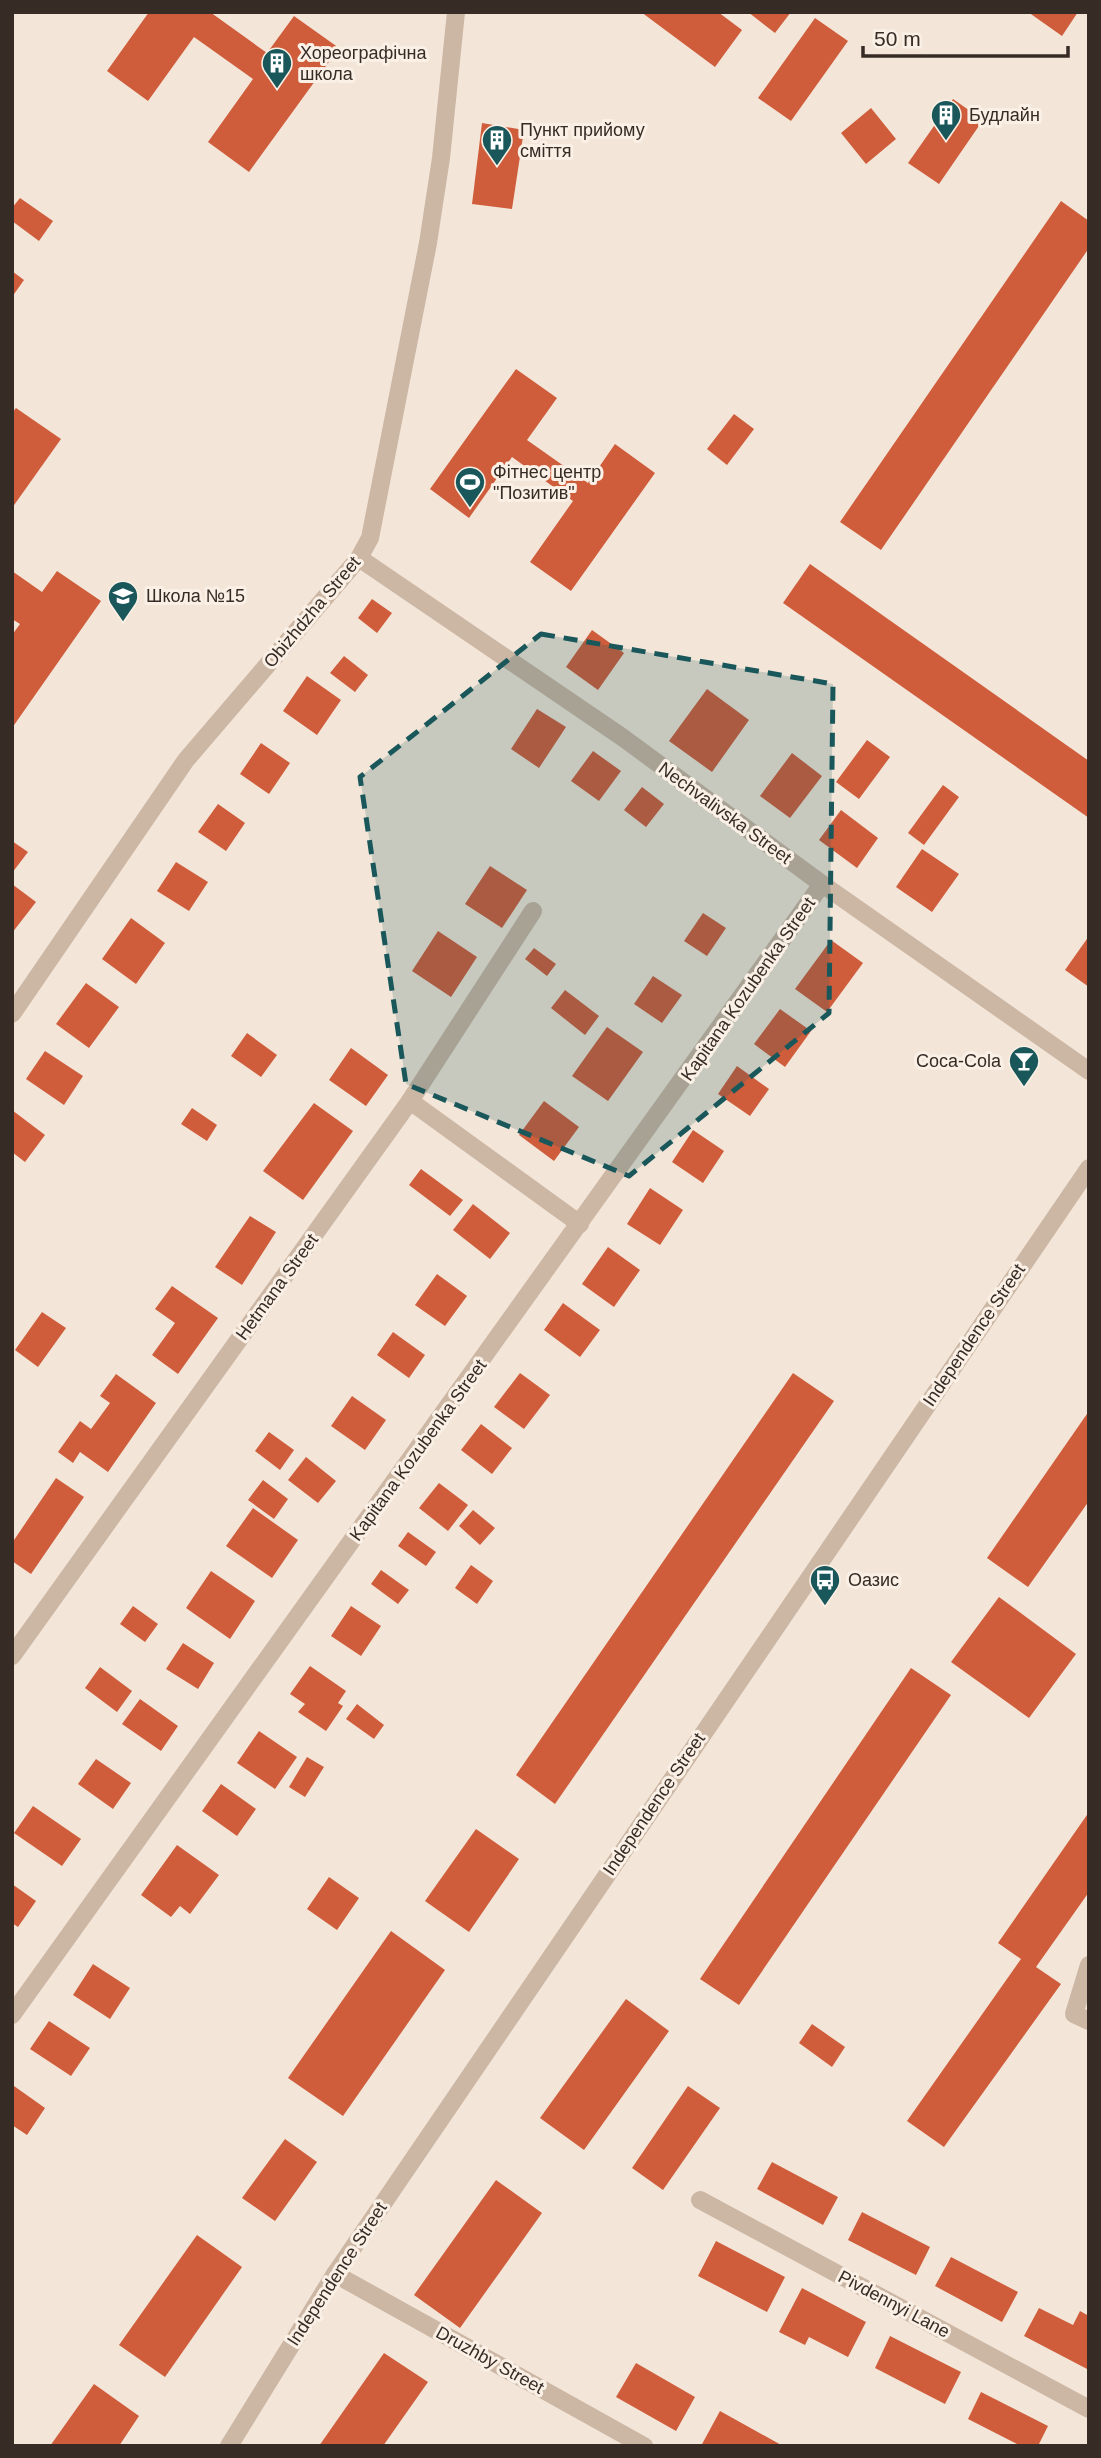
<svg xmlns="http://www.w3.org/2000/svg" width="1101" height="2458" font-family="Helvetica,sans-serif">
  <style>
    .building { fill: #cf5d3b }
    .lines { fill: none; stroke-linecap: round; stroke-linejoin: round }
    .minor { stroke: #ccb6a4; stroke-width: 18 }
    .marked { fill: #19575b; fill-opacity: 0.2; stroke: #19575b; stroke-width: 5; stroke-dasharray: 14 9; stroke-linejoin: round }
    .labels { text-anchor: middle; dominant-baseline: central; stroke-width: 6; stroke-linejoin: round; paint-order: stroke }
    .poi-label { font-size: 18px; fill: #372b26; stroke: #faf0e5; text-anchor: start }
    .street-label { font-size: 18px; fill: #372b26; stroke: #faf0e5 }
  </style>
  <rect width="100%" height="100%" fill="#f3e6d9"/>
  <g class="building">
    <polygon points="149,12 210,12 267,53 294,16 339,48 249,172 208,142 253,79 194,37 148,101 107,71"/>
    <polygon points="641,12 718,12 742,30 715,67"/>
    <polygon points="748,12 791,12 775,33"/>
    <polygon points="1028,12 1078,12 1062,36"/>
    <polygon points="815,18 848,41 791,121 758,98"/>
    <polygon points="953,99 983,120 939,184 908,163"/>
    <polygon points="871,108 896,139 866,164 841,133"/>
    <polygon points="482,123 524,130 512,209 472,204"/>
    <polygon points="20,198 53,221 39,241 12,221 12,208"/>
    <polygon points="1061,201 1089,221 1089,248 881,550 840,522"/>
    <polygon points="12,271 24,280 12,297"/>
    <polygon points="516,369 557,398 527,440 588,483 615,444 655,473 571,591 530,562 573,501 512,457 469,518 430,489"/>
    <polygon points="16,408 61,439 12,508 12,413"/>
    <polygon points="734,414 754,429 727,465 707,449"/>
    <polygon points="810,564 1089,761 1089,818 783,603"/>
    <polygon points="12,571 42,592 57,571 101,601 12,728 12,635 20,624 12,619"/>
    <polygon points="372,599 392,613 377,633 358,618"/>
    <polygon points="592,630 624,653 598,690 566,667"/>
    <polygon points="344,656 368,675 355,692 330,673"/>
    <polygon points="307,676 341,700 317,735 283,711"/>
    <polygon points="707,689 749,720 712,772 669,741"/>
    <polygon points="537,709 566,727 539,768 511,749"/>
    <polygon points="867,740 890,757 859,799 836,782"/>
    <polygon points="261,743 290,763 269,794 240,774"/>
    <polygon points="593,751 621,771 599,801 571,781"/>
    <polygon points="792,753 822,776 790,818 760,796"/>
    <polygon points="943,785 959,797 924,845 908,833"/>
    <polygon points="642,787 664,804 646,827 624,810"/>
    <polygon points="218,804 245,823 226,851 198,832"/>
    <polygon points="841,810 878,838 857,868 819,840"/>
    <polygon points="12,841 28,852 12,873"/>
    <polygon points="922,849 959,874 932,912 896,887"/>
    <polygon points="176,862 208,882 189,911 157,891"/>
    <polygon points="490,866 527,890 502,928 465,904"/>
    <polygon points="12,884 36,902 12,933"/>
    <polygon points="703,913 726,928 707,956 684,941"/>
    <polygon points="131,918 165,943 136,984 102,959"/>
    <polygon points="438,931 477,957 451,997 412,971"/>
    <polygon points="1089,936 1089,987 1065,970"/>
    <polygon points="831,940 863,963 827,1012 795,989"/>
    <polygon points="534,948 556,964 547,976 525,959"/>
    <polygon points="653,976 682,995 662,1023 634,1004"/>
    <polygon points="86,983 119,1007 89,1048 56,1024"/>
    <polygon points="565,990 599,1016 585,1035 551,1008"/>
    <polygon points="780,1009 811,1031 785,1067 754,1044"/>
    <polygon points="607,1027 643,1052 608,1101 572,1076"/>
    <polygon points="247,1033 277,1055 261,1077 231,1056"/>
    <polygon points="351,1048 388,1075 366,1106 329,1080"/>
    <polygon points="45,1051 83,1076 64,1105 26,1079"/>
    <polygon points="737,1066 769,1089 750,1116 718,1094"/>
    <polygon points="544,1101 579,1127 554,1161 519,1135"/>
    <polygon points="314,1103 353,1131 303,1200 263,1171"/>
    <polygon points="192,1108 217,1125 207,1141 181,1124"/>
    <polygon points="12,1110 45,1135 25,1162 12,1152"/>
    <polygon points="693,1130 724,1151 703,1183 672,1162"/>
    <polygon points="421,1169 463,1200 450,1216 409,1185"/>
    <polygon points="650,1188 683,1210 660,1245 627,1224"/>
    <polygon points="473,1204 510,1233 490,1259 453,1230"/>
    <polygon points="250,1216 276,1232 242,1285 215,1267"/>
    <polygon points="608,1247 640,1270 614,1307 582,1284"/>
    <polygon points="437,1274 467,1296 445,1326 415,1305"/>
    <polygon points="172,1286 218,1318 178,1374 152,1355 175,1323 155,1309"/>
    <polygon points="563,1303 600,1330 580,1357 544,1330"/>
    <polygon points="42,1312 66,1328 38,1367 15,1350"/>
    <polygon points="393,1332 425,1355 409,1378 377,1355"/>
    <polygon points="520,1373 550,1395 524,1429 494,1407"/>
    <polygon points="793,1373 834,1401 555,1804 516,1775"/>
    <polygon points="116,1374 156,1403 108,1472 80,1452 73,1463 58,1452 80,1421 91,1429 110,1403 100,1396"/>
    <polygon points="352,1396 386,1420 365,1450 331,1426"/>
    <polygon points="1089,1411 1089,1501 1028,1587 987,1558"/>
    <polygon points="481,1424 512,1448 492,1474 461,1450"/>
    <polygon points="269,1432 294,1450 280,1470 255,1451"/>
    <polygon points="306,1457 336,1481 318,1503 288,1480"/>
    <polygon points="56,1478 84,1497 31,1574 12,1561 12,1543"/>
    <polygon points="263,1480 288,1499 274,1519 248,1500"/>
    <polygon points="439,1483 468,1505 448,1531 419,1508"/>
    <polygon points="253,1508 298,1540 272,1578 226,1546"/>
    <polygon points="473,1510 495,1528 480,1545 459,1526"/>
    <polygon points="408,1532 436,1552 426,1566 398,1546"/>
    <polygon points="471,1565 493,1581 477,1604 455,1588"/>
    <polygon points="381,1570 409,1590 398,1604 371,1584"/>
    <polygon points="211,1571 255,1601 230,1639 186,1608"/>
    <polygon points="999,1597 1076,1654 1029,1718 951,1662"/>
    <polygon points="133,1606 158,1624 145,1642 120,1624"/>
    <polygon points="351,1606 381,1626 361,1656 331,1636"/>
    <polygon points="183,1643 214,1663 198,1689 166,1669"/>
    <polygon points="310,1666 346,1691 338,1703 343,1706 326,1731 298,1712 305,1704 290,1694"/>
    <polygon points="100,1667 132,1691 117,1712 85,1688"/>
    <polygon points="911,1668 951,1695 739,2005 700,1979"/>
    <polygon points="140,1699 178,1726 161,1751 122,1724"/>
    <polygon points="357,1704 384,1725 374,1739 346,1719"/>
    <polygon points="259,1731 297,1757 275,1789 237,1763"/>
    <polygon points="307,1757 324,1767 305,1797 289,1787"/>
    <polygon points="96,1759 131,1783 113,1809 78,1784"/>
    <polygon points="221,1784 256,1809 237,1836 202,1811"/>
    <polygon points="33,1806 81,1839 62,1866 14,1833"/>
    <polygon points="1089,1812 1089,1892 1036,1967 1061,1984 944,2147 907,2121 1021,1959 998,1943"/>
    <polygon points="476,1829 519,1859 469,1932 425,1901"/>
    <polygon points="177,1845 219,1875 190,1914 180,1906 171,1917 141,1895"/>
    <polygon points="329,1877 359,1898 337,1930 307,1909"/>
    <polygon points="12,1884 36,1901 18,1927 12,1923"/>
    <polygon points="391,1931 445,1970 343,2116 288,2078"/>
    <polygon points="93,1964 130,1988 110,2019 73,1995"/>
    <polygon points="626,1999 669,2031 584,2150 540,2118"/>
    <polygon points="49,2021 90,2048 71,2076 30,2049"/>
    <polygon points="812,2024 845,2047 832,2067 799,2043"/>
    <polygon points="14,2086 45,2108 27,2135 12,2125"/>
    <polygon points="688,2086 720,2108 663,2190 632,2168"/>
    <polygon points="285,2139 317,2162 275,2221 242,2198"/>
    <polygon points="772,2162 838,2197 823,2225 757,2189"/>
    <polygon points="496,2180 542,2213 460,2328 414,2295"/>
    <polygon points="862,2212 930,2247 916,2275 848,2240"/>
    <polygon points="197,2235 242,2267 165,2377 119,2345"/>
    <polygon points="716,2241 785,2277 767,2312 698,2276"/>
    <polygon points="951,2257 1018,2292 1002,2322 935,2286"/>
    <polygon points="802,2288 866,2322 848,2357 809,2337 805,2345 779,2332"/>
    <polygon points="1039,2308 1073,2325 1080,2311 1089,2316 1089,2370 1024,2336"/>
    <polygon points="890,2336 961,2372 945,2404 875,2368"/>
    <polygon points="384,2353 428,2382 383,2446 319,2446"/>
    <polygon points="636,2363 695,2397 676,2431 616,2397"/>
    <polygon points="94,2384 139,2416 119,2446 50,2446"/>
    <polygon points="981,2392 1048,2426 1038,2446 1021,2446 968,2419"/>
    <polygon points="720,2411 783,2446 701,2446"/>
  </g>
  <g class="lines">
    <g class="minor">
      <polyline points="359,558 622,737 822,884 1089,1071"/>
      <polyline points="12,1014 186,760 359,558 370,538 428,243 441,158 456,12"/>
      <polyline points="410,1101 580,1224"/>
      <polyline points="12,1656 410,1101 533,911"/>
      <polyline points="1089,1965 1074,2014 1089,2021"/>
      <polyline points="12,2015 822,884"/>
      <polyline points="700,2200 1089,2409"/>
      <polyline points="335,2274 644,2446"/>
      <polyline points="229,2446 335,2274 1089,1168"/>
    </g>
  </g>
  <path class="marked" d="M541,634l292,50 -4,329 -200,163 -223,-92 -46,-307z"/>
  <defs>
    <g id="building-pin" transform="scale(1.575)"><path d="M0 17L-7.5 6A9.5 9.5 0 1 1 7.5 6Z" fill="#19575b" stroke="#faf0e5"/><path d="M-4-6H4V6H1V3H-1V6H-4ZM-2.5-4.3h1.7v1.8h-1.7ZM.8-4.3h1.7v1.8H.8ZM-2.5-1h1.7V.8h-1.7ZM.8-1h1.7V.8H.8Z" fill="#fff"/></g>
    <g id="stadium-pin" transform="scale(1.575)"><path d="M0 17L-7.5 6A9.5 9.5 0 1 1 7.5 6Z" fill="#19575b" stroke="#faf0e5"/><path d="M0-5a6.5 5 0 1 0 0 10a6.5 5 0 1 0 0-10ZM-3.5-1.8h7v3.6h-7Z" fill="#fff"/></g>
    <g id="school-pin" transform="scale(1.575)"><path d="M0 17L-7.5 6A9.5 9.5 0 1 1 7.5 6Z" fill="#19575b" stroke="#faf0e5"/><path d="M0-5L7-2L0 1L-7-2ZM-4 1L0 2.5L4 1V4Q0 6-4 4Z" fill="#fff"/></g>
    <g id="bar-pin" transform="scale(1.575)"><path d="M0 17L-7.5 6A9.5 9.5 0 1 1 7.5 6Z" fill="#19575b" stroke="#faf0e5"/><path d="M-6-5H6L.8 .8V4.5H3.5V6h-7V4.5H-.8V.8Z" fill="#fff"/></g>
    <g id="bus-pin" transform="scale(1.575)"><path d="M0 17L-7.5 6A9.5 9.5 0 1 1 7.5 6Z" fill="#19575b" stroke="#faf0e5"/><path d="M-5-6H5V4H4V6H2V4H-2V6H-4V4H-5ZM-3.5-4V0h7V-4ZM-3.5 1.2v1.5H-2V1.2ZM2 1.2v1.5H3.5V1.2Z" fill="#fff"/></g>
  </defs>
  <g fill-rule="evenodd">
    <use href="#building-pin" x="277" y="63"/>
    <use href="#building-pin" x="946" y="115"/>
    <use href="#building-pin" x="497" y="140"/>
    <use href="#stadium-pin" x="470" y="482"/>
    <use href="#school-pin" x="123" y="596"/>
    <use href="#bar-pin" x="1024" y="1061"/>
    <use href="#bus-pin" x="825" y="1580"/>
  </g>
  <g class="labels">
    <g class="poi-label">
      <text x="300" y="53">Хореографічна<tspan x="300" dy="21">школа</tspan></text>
      <text x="969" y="115">Будлайн</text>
      <text x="520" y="130">Пункт прийому<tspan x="520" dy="21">сміття</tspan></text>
      <text x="493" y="472">Фітнес центр<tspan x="493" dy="21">"Позитив"</tspan></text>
      <text x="146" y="596">Школа №15</text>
      <text x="1001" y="1061" text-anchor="end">Coca-Cola</text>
      <text x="848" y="1580">Оазис</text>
    </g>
    <g class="street-label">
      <text transform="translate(312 612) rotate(-50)">Obizhdzha Street</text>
      <text transform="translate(725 813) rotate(36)">Nechvalivska Street</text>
      <text transform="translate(748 989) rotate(-55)">Kapitana Kozubenka Street</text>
      <text transform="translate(277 1287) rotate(-54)">Hetmana Street</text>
      <text transform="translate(974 1335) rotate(-56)">Independence Street</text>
      <text transform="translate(418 1450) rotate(-54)">Kapitana Kozubenka Street</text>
      <text transform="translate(654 1804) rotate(-56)">Independence Street</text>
      <text transform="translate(337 2274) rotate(-57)">Independence Street</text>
      <text transform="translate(894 2304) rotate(28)">Pivdennyi Lane</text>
      <text transform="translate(490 2360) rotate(29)">Druzhby Street</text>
    </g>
  </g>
  <rect width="1101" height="2458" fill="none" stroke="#372b26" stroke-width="28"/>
  <path d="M863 46v10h205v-10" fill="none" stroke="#372b26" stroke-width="3.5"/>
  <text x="874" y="46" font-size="21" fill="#372b26" stroke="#faf0e5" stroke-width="5" paint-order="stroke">50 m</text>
</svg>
